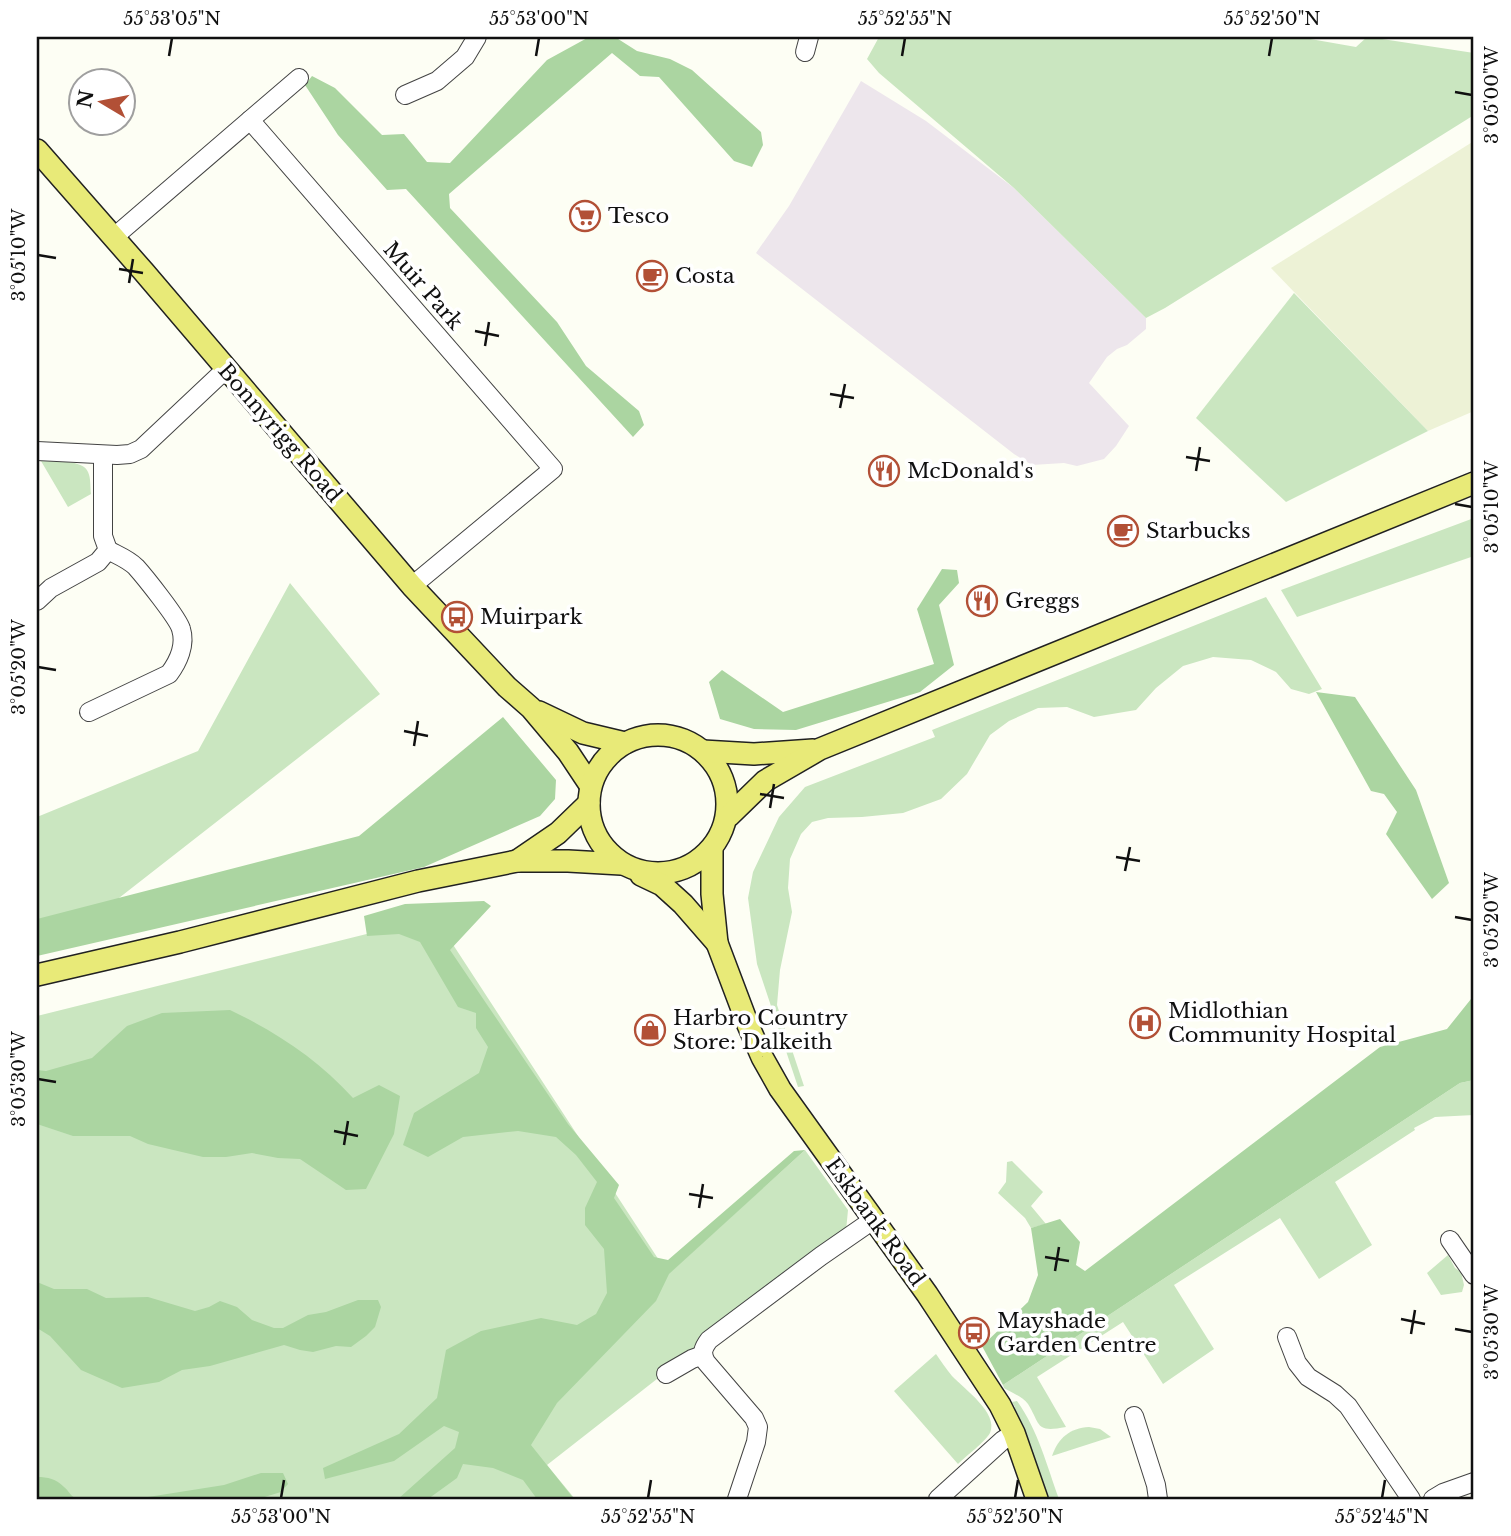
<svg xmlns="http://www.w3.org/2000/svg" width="1511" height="1536" font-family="'Libre Baskerville',serif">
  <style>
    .industrial { fill: #ede6ec }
    .farmland { fill: #edf2d6 }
    .green { fill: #cae6c0 }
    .forest { fill: #abd5a1 }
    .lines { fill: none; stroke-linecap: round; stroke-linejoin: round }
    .minor-casing { stroke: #434343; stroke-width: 20 }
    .major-casing { stroke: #212121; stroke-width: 24 }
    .minor { stroke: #fff; stroke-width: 18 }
    .major { stroke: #e8ea78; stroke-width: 21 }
    .ticks { fill: none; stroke: #101010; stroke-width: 2.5 }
    .labels { text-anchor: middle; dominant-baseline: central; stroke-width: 7; stroke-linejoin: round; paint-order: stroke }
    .poi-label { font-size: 21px; fill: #101010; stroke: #fff; text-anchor: start }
    .street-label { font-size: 21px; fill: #101010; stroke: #fff }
    .neatline { fill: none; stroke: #101010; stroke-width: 2.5 }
    .ticks-label { font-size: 18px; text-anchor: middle; fill: #101010 }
  </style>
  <rect width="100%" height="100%" fill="#fdfef4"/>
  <polygon class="industrial" points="861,81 926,121 1014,188 1146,318 1146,329 1127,345 1117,349 1107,357 1089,383 1129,426 1116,446 1104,459 1077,466 1064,463 1032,465 1014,454 756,253 789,206"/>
  <polygon class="farmland" points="1474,141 1474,411 1428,431 1271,268"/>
  <g class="green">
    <polygon points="879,37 1299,37 1356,47 1367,37 1369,37 1474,53 1474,115 1165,308 1146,318 1014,188 879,73 867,59"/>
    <polygon points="1294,293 1428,431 1286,502 1196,418"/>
    <path d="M41,461c13,1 42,-2 47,11 3,6 2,15 3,22l-23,13z"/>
    <polygon points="1474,518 1474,556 1297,617 1281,590"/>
    <polygon points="290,583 380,694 110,905 37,923 37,817 198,751"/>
    <polygon points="1266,597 1322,689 1309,694 1291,689 1276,672 1251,660 1213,657 1183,666 1156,688 1136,710 1094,717 1067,707 1038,708 1009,721 990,735 967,774 941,799 903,813 862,817 828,818 812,822 801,834 790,859 788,888 792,912 780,970 777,1005 804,1086 798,1087 757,964 748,898 753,872 779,817 805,787 935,737 932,730"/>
    <polygon points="435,917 668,1274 805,1150 848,1210 846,1231 547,1465 575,1499 37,1499 37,1016"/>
    <path d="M1474,1080v35l-39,2 -21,11 1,2 -80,52 37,63 -53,34 -39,-61 -106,67 40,64 -51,35 -40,-62 -86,55 29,50c-31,6 -25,-2 -38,-23 -5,-7 -16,-11 -24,-16l-1,-3 457,-302z"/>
    <polygon points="1012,1161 1043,1192 1031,1206 1046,1224 1031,1228 1025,1218 998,1193 1006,1182 1007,1162"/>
    <polygon points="1448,1255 1455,1268 1461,1272 1464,1285 1462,1292 1441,1295 1427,1273"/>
    <path d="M936,1354c5,7 10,15 16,22 12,13 47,37 38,57 -5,9 -24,23 -32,31l-64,-73z"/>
    <path d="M1017,1401c21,29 30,65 42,98h-12l-35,-89 3,-3 -3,-5z"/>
    <path d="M1089,1427l11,2 11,8 -59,19c6,-18 18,-28 37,-29z"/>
  </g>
  <g class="forest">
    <polygon points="589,37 615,37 637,51 670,59 692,70 761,132 763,145 752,167 734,161 659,77 640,76 612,53 449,194 450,208 557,322 586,366 639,411 644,425 633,437 406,189 387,190 338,135 305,85 312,76 335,88 382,135 404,134 427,162 450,163 547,60"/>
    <polygon points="942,569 957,570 959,583 939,605 954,665 920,692 796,730 754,729 720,719 709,682 722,670 783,712 934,664 917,609"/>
    <polygon points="1316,692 1355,697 1416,790 1449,883 1432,899 1386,834 1397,812 1384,794 1371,791"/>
    <polygon points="503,717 556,780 555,799 540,816 424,867 37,956 37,919 359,836"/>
    <polygon points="484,901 491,906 450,950 568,1124 619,1185 614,1198 654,1257 668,1260 794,1151 805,1150 669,1274 656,1301 557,1403 531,1445 574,1499 537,1499 523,1480 493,1468 463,1464 457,1478 428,1499 398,1499 455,1448 459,1432 444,1426 394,1461 325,1479 323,1468 399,1434 437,1398 446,1350 481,1331 541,1318 577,1325 596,1314 607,1293 604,1249 585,1225 585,1208 597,1182 576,1155 556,1137 518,1131 463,1137 428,1157 403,1145 414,1113 479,1073 488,1047 476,1028 476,1013 458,1007 420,942 399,934 367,936 364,916 405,904"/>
    <polygon points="1474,998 1474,1080 1460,1083 1003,1385 982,1346 1028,1302 1038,1275 1031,1228 1060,1219 1080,1242 1076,1265 1085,1271 1380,1047 1447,1029 1471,999"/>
    <path d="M230,1010c46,22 88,49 123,88l26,-13 21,11 -6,38 -28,55 -20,1 -46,-31 -22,-1 -26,-5 -26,4h-23l-55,-13 -18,-8h-57l-36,-12v-54l9,1 46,-13 35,-32 35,-13z"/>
    <polygon points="37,1282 54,1289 87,1289 106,1298 148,1297 195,1311 209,1307 220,1301 237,1307 252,1320 274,1328 283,1328 308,1315 326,1312 358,1300 378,1300 381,1307 375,1327 366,1336 351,1347 336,1346 313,1352 300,1350 284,1345 210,1366 182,1370 159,1382 122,1388 81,1370 50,1336 37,1328"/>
    <polygon points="261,1473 283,1473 288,1484 281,1492 258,1499 123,1499 129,1497 148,1497 224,1485"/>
    <path d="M37,1477c11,0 19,2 27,10 6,5 6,9 13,12h-40z"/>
  </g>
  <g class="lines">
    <g class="minor-casing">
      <g id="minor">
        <polyline points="805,52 809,37"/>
        <polyline points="405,95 437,81 465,57 477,37"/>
        <polyline points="250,120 553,469 412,586"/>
        <polyline points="114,237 299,78"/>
        <polyline points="37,451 117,455 130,454 141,449 226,369"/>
        <polyline points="37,601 51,588 98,562 108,550 103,536 103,455"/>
        <path d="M89,712l80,-38c9,-12 17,-29 12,-45 -3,-11 -37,-53 -45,-62 -8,-8 -19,-12 -28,-17"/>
        <polyline points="1450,1240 1474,1275"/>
        <polyline points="1287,1337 1297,1363 1308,1377 1335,1394 1348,1406 1411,1499"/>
        <polyline points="666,1374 692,1359 703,1355"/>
        <polyline points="1134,1416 1156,1485 1158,1499"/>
        <path d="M737,1499l19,-57 2,-15 -4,-9 -48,-56c-5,-9 -3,-14 3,-22l112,-84 52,-36"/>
        <polyline points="938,1499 1003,1440 1014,1433"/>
        <polyline points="1433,1499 1443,1493 1474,1482"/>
      </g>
    </g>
    <g class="major-casing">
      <g id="major">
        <polyline points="37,150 144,272 412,586 507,687 531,708 568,752 590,785"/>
        <polyline points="539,712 583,733 625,743"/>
        <circle cx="658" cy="804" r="69"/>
        <polyline points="703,751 754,754 813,750"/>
        <polyline points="729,816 765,781 820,749 1474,483"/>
        <polyline points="712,851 712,894 717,943 748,1025 762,1057 780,1089 927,1294 1000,1405 1014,1433 1037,1499"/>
        <polyline points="517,861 558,833 589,803"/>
        <polyline points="641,875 662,885 683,904 717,943"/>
        <polyline points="37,975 180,942 418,881 517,861 568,861 621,864"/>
      </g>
    </g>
    <use href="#minor" class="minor"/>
    <use href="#major" class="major"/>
  </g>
  <path class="ticks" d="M169,56l3,-18M536,56l3,-18M902,56l3,-18M1269,56l3,-18M1455,92l17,3M38,255l18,3M119,269l24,4M129,283l4,-24M475,331l24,5M485,346l4,-24M830,394l24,4M840,408l5,-24M1186,457l24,4M1196,471l4,-24M1455,504l17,3M38,667l18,3M404,731l24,5M414,746l4,-25M760,794l24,4M770,808l4,-24M1116,857l24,4M1125,871l5,-24M1455,917l17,3M38,1079l18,3M334,1131l24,5M344,1145l4,-24M689,1194l24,4M699,1208l4,-24M1045,1257l24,4M1055,1271l4,-24M1401,1319l24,5M1455,1329l17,3M1411,1334l4,-24M281,1498l3,-18M648,1498l3,-18M1015,1498l3,-18M1382,1498l3,-18"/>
  <defs>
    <g id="supermarket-ring" transform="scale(1.575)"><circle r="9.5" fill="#fff" stroke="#b25036" stroke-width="1.5"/><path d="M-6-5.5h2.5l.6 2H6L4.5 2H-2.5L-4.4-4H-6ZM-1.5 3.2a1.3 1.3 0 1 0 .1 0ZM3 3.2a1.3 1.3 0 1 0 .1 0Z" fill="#b25036"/></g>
    <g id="cafe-ring" transform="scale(1.575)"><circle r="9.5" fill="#fff" stroke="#b25036" stroke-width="1.5"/><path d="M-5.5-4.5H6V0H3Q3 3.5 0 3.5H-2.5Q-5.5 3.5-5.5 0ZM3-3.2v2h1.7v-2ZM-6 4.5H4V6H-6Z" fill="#b25036"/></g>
    <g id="restaurant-ring" transform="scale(1.575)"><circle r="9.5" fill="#fff" stroke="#b25036" stroke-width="1.5"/><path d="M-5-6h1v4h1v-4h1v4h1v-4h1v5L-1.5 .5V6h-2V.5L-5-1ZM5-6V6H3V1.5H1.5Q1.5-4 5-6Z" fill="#b25036"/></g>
    <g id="bus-ring" transform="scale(1.575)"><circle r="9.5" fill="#fff" stroke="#b25036" stroke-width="1.5"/><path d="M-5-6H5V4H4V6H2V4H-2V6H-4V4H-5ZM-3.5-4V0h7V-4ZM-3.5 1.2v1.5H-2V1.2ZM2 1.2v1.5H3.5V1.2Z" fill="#b25036"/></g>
    <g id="hospital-ring" transform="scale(1.575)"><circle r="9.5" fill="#fff" stroke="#b25036" stroke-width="1.5"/><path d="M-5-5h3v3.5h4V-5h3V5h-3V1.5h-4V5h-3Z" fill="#b25036"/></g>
    <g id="shop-ring" transform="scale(1.575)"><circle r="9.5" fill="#fff" stroke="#b25036" stroke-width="1.5"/><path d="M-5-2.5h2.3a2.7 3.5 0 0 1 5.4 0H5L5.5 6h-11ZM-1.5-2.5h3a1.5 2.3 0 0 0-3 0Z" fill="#b25036"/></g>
  </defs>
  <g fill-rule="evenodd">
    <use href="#supermarket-ring" x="585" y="216"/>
    <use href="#cafe-ring" x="652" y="276"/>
    <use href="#restaurant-ring" x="884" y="471"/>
    <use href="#cafe-ring" x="1123" y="531"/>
    <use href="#restaurant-ring" x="982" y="601"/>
    <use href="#bus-ring" x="457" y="617"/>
    <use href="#hospital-ring" x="1145" y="1023"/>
    <use href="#shop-ring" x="650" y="1030"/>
    <use href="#bus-ring" x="974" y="1333"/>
  </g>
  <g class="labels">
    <g class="poi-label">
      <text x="608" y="216">Tesco</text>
      <text x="675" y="276">Costa</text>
      <text x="907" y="471">McDonald's</text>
      <text x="1146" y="531">Starbucks</text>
      <text x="1005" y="601">Greggs</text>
      <text x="480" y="617">Muirpark</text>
      <text x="1168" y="1011">Midlothian<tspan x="1168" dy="24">Community Hospital</tspan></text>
      <text x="673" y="1018">Harbro Country<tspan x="673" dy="24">Store: Dalkeith</tspan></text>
      <text x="997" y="1321">Mayshade<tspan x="997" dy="24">Garden Centre</tspan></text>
    </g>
    <g class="street-label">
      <text transform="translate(423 286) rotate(49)">Muir Park</text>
      <text transform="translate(280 433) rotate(49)">Bonnyrigg Road</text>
      <text transform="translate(875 1222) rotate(54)">Eskbank Road</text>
    </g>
  </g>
  <rect width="1511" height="1536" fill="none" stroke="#ffffff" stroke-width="77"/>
  <g transform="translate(102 102) rotate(280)"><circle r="33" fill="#ffffff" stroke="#9f9f9f" stroke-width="2"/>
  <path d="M0-5L12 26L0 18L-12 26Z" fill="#b25036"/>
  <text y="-10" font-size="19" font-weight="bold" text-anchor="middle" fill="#101010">N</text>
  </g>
  <rect x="38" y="38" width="1434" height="1460" class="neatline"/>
  <g class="ticks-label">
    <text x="172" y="25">55°53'05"N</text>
    <text x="539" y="25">55°53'00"N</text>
    <text x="905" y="25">55°52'55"N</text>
    <text x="1272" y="25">55°52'50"N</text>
    <text transform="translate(1492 95) rotate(-90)" y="6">3°05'00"W</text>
    <text transform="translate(19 255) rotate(-90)" y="6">3°05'10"W</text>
    <text transform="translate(1492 507) rotate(-90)" y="6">3°05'10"W</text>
    <text transform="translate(19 667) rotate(-90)" y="6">3°05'20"W</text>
    <text transform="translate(1492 920) rotate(-90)" y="6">3°05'20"W</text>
    <text transform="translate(19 1079) rotate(-90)" y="6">3°05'30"W</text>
    <text transform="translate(1492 1332) rotate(-90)" y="6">3°05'30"W</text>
    <text x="281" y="1523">55°53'00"N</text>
    <text x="648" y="1523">55°52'55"N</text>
    <text x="1015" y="1523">55°52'50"N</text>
    <text x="1382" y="1523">55°52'45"N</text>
  </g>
</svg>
